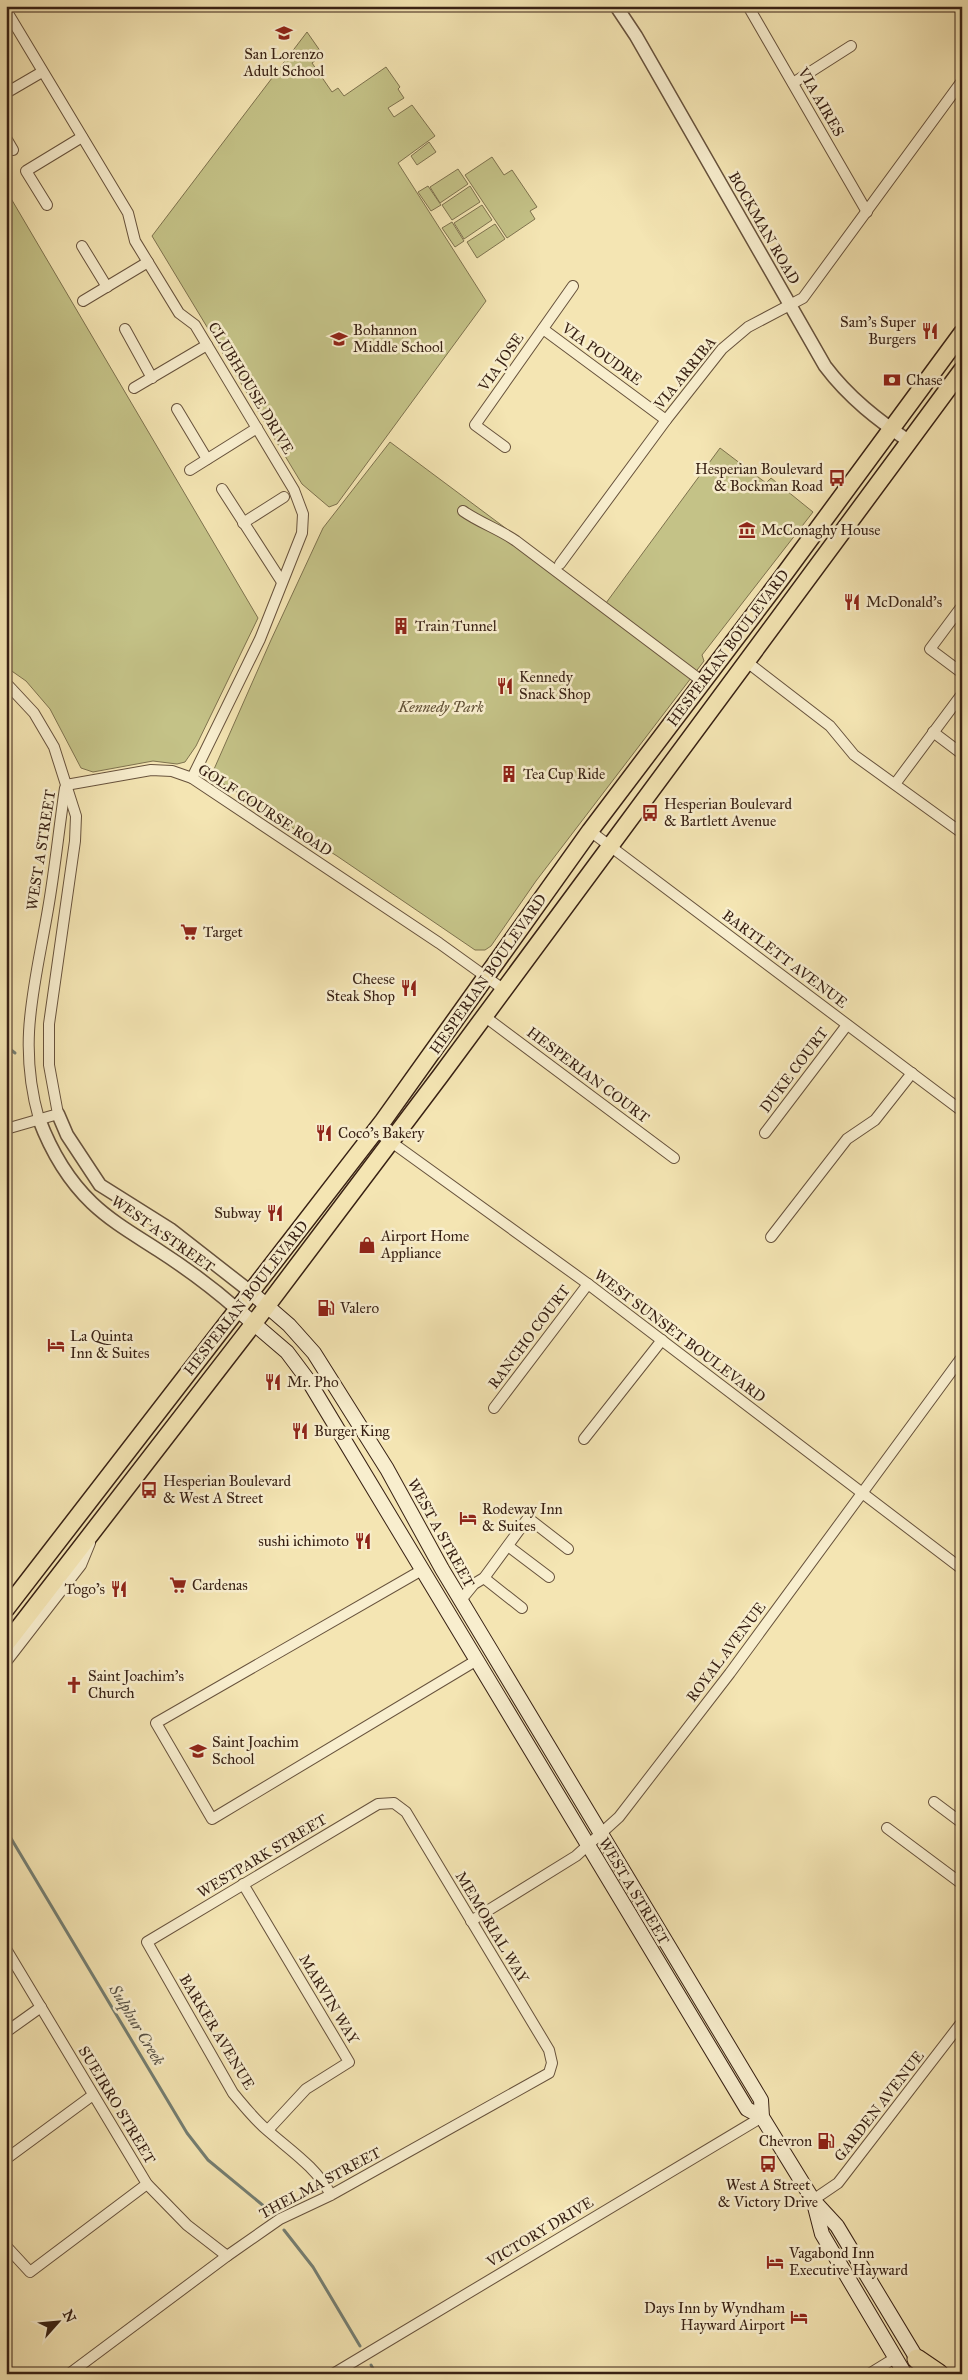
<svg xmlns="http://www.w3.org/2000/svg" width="968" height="2380" font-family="'IM FELL Great Primer',serif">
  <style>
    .green { fill: #c4c287; stroke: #7e724e }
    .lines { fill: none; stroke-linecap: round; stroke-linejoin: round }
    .stream { stroke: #757f73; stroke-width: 3 }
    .minor-casing { stroke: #67523c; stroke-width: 12 }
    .tertiary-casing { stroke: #67523c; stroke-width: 15 }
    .secondary-casing { stroke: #382114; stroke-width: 16 }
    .primary-casing { stroke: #382114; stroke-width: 19 }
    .motorway-casing { stroke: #382114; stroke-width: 21 }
    .minor { stroke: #f8eece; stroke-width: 10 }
    .tertiary { stroke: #f8eece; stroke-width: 12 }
    .secondary { stroke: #f8eece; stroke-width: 14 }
    .primary { stroke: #f4e5b3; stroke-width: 16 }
    .motorway { stroke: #f4e5b3; stroke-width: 19 }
    .labels { text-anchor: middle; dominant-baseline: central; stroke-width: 5; stroke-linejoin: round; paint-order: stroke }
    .poi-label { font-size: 15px; fill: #382114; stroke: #f8eece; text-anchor: start }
    .street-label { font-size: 15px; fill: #382114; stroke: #f8eece }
    .park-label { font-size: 15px; font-style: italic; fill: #625136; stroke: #f8eece }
    .water-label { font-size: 16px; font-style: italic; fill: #565044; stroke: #f8eece }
  </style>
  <rect width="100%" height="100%" fill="#f4e5b3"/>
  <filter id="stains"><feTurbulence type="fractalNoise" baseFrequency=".004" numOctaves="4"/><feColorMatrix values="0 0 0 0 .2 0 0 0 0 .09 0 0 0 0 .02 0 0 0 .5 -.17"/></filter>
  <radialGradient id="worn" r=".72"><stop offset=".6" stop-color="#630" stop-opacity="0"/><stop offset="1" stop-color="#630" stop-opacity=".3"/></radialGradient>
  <g class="green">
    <polygon points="307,32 323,55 312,63 332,92 338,88 344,96 386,67 400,87 398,89 404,98 388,108 394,117 412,105 435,136 398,163 486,301 337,504 329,507 302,484 152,236"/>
    <polygon points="429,142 436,152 417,165 411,156"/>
    <polygon points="492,157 504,175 512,170 537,207 530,211 535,219 507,238 465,175"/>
    <polygon points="458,169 468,184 440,203 430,187"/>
    <polygon points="428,186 441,205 431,211 418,192"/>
    <polygon points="470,186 480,202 452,220 442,205"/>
    <polygon points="6,190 258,618 196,746 185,762 177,764 153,761 93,772 81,768 50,709 26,681 6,667"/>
    <polygon points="482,205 492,220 464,239 454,223"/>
    <polygon points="452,222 464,241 455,247 442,228"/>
    <polygon points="495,224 505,239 477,258 467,242"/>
    <polygon points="390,442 606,603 720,448 766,483 771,478 813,512 702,655 704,661 536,881 491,946 485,950 475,950 337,856 211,776 271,640 323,528"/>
  </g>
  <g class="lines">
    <g class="stream">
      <polyline points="6,1046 15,1053"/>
      <polyline points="6,1830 187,2133 208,2160 271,2212"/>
      <polyline points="284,2230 313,2267 360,2346"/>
      <polyline points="371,2365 376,2374"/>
    </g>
    <g class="minor-casing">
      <g id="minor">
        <polyline points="748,6 867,212"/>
        <polyline points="6,10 128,213 135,241 179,313 195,325 294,490 303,514 302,533 260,639 192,778"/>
        <polyline points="793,83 851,46"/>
        <polyline points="6,93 42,72"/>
        <polyline points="6,138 13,150"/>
        <polyline points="47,205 26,171 82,137"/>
        <polyline points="82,246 107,287"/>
        <polyline points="83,301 148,262"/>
        <polyline points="125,329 152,378"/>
        <polyline points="543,329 666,420"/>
        <polyline points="134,388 207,345"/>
        <polyline points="177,409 207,459"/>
        <polyline points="505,447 475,425 573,286"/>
        <polyline points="190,470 257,428"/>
        <polyline points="222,489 282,582"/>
        <path d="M463,511c17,12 36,18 53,30l187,141"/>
        <polyline points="243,523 284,497"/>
        <polyline points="560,564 666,420 722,349 748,327 803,298 962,81"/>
        <polyline points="962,606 930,649 962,673"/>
        <polyline points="747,662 830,726 854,755 962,833"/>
        <polyline points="6,683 34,713 54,747 76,816 75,841 49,1024 49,1065 58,1114 6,1129"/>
        <polyline points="933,732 962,754"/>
        <polyline points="895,784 962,694"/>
        <polyline points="66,785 151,770 172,771 192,778 439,943 503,989"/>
        <polyline points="590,831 962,1111"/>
        <polyline points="484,1016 674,1158"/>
        <path d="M39,1119c-22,-77 -4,-133 9,-210 7,-40 11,-81 17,-121"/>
        <polyline points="376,1131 588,1284 962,1569"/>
        <polyline points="765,1133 847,1025"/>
        <polyline points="771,1237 847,1139 875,1120 912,1073"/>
        <polyline points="494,1408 588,1284"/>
        <polyline points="584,1439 662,1340"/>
        <polyline points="508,1546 549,1577"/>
        <polyline points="422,1570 156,1723 212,1819 477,1660"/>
        <polyline points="484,1578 522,1608"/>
        <polyline points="461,1600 474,1584 484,1578 528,1518 568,1549"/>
        <polyline points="6,1662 81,1565 90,1543"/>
        <polyline points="934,1802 962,1823"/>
        <polyline points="887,1828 962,1884"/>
        <polyline points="243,1884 349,2062 306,2089 268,2130"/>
        <polyline points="471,1921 576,1856 619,1817 730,1673 962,1357"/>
        <polyline points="6,1949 147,2184 187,2225 227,2256"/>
        <polyline points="6,2032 41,2007"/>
        <polyline points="6,2159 93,2095"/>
        <polyline points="813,2200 838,2183 962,2022"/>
        <polyline points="6,2246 30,2272 147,2184"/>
        <path d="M69,2374l158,-118 53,-37 51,-24 218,-122 3,-10 -3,-13 -143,-238 -12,-9 -16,1 -231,138 86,151c11,13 21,26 34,37 24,21 49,37 64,65"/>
        <polyline points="333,2374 762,2117"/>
        <polyline points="869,2374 895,2358"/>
      </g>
    </g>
    <g class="tertiary-casing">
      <g id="tertiary">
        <path d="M616,6l20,30 189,330c24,32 53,54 85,76"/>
        <polyline points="58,1114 67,1135 100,1185 170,1229 252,1293"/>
        <path d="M39,1119c12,32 29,61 53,84 20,19 43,32 66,47 28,18 55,38 80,60"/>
      </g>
    </g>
    <g class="secondary-casing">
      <g id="secondary">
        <polyline points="252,1293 289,1325 314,1353 387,1469 442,1569 761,2100 762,2117 813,2200 837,2226 922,2367"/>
        <polyline points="238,1310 287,1352 308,1380 747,2109 762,2117"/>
        <polyline points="814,2203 822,2234 905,2374"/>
      </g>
    </g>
    <g class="primary-casing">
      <g id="primary">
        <polyline points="6,1609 383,1121 590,831 780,580 962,333"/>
        <polyline points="6,1644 254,1323 441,1075 962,370"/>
      </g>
    </g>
    <g class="motorway-casing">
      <polyline id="motorway" points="917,2359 939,2374"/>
    </g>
    <use href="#minor" class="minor"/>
    <use href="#tertiary" class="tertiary"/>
    <use href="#secondary" class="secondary"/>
    <use href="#primary" class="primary"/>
    <use href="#motorway" class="motorway"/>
  </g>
  <defs>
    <g id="university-bare" transform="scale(1.35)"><path d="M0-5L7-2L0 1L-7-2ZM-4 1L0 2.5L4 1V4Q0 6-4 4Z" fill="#8f2418" stroke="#f8eece" stroke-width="2.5" paint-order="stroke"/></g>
    <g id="restaurant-bare" transform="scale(1.35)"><path d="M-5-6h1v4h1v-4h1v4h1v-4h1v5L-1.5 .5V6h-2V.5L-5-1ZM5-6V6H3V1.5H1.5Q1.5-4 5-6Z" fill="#8f2418" stroke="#f8eece" stroke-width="2.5" paint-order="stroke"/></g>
    <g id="school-bare" transform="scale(1.35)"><path d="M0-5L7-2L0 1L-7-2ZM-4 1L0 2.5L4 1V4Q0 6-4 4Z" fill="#8f2418" stroke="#f8eece" stroke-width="2.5" paint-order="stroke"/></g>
    <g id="bank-bare" transform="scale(1.35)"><path d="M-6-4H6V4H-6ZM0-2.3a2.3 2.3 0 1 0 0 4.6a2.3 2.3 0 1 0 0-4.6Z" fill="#8f2418" stroke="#f8eece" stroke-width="2.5" paint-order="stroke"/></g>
    <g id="bus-bare" transform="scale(1.35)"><path d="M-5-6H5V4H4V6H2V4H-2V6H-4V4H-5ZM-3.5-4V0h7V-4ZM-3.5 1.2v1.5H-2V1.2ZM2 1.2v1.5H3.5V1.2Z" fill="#8f2418" stroke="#f8eece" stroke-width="2.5" paint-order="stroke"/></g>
    <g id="museum-bare" transform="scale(1.35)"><path d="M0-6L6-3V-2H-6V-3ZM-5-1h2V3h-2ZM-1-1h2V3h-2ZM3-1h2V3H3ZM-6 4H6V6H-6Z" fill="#8f2418" stroke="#f8eece" stroke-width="2.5" paint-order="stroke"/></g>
    <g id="building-bare" transform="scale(1.35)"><path d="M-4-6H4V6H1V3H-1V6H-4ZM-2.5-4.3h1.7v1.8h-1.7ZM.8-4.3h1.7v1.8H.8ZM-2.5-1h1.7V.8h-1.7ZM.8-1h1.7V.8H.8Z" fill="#8f2418" stroke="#f8eece" stroke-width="2.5" paint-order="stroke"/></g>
    <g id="supermarket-bare" transform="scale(1.35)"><path d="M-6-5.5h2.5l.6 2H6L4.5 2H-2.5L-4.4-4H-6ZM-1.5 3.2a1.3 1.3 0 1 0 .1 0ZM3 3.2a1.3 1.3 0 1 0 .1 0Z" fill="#8f2418" stroke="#f8eece" stroke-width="2.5" paint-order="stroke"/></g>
    <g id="shop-bare" transform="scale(1.35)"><path d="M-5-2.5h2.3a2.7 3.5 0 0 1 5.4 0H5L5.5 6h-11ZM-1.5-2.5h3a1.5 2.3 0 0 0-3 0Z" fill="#8f2418" stroke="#f8eece" stroke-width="2.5" paint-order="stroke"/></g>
    <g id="fuel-bare" transform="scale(1.35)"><path d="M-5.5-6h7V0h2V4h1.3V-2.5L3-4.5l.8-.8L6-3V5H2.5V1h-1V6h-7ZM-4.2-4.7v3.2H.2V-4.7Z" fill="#8f2418" stroke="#f8eece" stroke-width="2.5" paint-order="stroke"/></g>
    <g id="hotel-bare" transform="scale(1.35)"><path d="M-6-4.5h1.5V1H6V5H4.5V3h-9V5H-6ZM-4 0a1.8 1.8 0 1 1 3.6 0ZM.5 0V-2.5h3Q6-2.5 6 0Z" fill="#8f2418" stroke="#f8eece" stroke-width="2.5" paint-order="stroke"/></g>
    <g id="church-bare" transform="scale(1.35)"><path d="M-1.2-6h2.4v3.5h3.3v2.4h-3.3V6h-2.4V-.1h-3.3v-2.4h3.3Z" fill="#8f2418" stroke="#f8eece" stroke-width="2.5" paint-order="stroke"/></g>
  </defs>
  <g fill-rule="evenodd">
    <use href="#university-bare" x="284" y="33"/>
    <use href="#restaurant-bare" x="930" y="331"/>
    <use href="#school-bare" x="339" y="339"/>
    <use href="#bank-bare" x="892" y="380"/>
    <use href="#bus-bare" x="837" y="478"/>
    <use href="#museum-bare" x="747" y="530"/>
    <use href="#restaurant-bare" x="852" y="602"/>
    <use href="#building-bare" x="401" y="626"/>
    <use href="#restaurant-bare" x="505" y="686"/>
    <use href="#building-bare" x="509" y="774"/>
    <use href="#bus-bare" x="650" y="813"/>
    <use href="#supermarket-bare" x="189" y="932"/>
    <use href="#restaurant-bare" x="409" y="988"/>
    <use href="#restaurant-bare" x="324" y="1133"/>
    <use href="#restaurant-bare" x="275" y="1213"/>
    <use href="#shop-bare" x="367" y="1245"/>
    <use href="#fuel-bare" x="326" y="1308"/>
    <use href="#hotel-bare" x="56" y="1345"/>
    <use href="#restaurant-bare" x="273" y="1382"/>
    <use href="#restaurant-bare" x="300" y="1431"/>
    <use href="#bus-bare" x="149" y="1490"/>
    <use href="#hotel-bare" x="468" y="1518"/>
    <use href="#restaurant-bare" x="363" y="1541"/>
    <use href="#supermarket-bare" x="178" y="1585"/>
    <use href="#restaurant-bare" x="119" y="1589"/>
    <use href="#church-bare" x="74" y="1685"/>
    <use href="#school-bare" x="198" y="1751"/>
    <use href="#fuel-bare" x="826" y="2141"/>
    <use href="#bus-bare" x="768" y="2164"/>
    <use href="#hotel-bare" x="775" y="2262"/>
    <use href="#hotel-bare" x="799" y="2317"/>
  </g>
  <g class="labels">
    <g class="poi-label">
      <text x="284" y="54" text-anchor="middle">San Lorenzo<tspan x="284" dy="17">Adult School</tspan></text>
      <text x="916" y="322" text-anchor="end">Sam's Super<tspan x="916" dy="17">Burgers</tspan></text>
      <text x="353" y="330">Bohannon<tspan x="353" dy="17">Middle School</tspan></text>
      <text x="906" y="380">Chase</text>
      <text x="823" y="469" text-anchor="end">Hesperian Boulevard<tspan x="823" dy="17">&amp; Bockman Road</tspan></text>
      <text x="761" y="530">McConaghy House</text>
      <text x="866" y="602">McDonald's</text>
      <text x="415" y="626">Train Tunnel</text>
      <text x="519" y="677">Kennedy<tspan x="519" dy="17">Snack Shop</tspan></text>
      <text x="523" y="774">Tea Cup Ride</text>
      <text x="664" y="804">Hesperian Boulevard<tspan x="664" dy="17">&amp; Bartlett Avenue</tspan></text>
      <text x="203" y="932">Target</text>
      <text x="395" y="979" text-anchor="end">Cheese<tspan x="395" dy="17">Steak Shop</tspan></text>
      <text x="338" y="1133">Coco's Bakery</text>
      <text x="261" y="1213" text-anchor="end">Subway</text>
      <text x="381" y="1236">Airport Home<tspan x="381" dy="17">Appliance</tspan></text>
      <text x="340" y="1308">Valero</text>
      <text x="70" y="1336">La Quinta<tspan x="70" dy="17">Inn &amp; Suites</tspan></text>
      <text x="287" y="1382">Mr. Pho</text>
      <text x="314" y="1431">Burger King</text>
      <text x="163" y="1481">Hesperian Boulevard<tspan x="163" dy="17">&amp; West A Street</tspan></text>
      <text x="482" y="1509">Rodeway Inn<tspan x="482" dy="17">&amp; Suites</tspan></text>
      <text x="349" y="1541" text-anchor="end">sushi ichimoto</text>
      <text x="192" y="1585">Cardenas</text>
      <text x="105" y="1589" text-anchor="end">Togo's</text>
      <text x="88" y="1676">Saint Joachim's<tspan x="88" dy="17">Church</tspan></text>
      <text x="212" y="1742">Saint Joachim<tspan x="212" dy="17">School</tspan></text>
      <text x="812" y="2141" text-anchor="end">Chevron</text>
      <text x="768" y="2185" text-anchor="middle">West A Street<tspan x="768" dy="17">&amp; Victory Drive</tspan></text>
      <text x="789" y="2253">Vagabond Inn<tspan x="789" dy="17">Executive Hayward</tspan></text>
      <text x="785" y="2308" text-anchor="end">Days Inn by Wyndham<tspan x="785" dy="17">Hayward Airport</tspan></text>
    </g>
    <g class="street-label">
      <text transform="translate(821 102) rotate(60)">VIA AIRES</text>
      <text transform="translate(764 228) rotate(60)">BOCKMAN ROAD</text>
      <text transform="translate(602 354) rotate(36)">VIA POUDRE</text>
      <text transform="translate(501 362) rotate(-55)">VIA JOSE</text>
      <text transform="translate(685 373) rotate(-51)">VIA ARRIBA</text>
      <text transform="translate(251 388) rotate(59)">CLUBHOUSE DRIVE</text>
      <text transform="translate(728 648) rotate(-53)">HESPERIAN BOULEVARD</text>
      <text transform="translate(265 810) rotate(33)">GOLF COURSE ROAD</text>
      <text transform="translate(41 850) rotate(-81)">WEST A STREET</text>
      <text transform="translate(785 959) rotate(37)">BARTLETT AVENUE</text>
      <text transform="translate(488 974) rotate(-55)">HESPERIAN BOULEVARD</text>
      <text transform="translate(794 1070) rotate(-53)">DUKE COURT</text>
      <text transform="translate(588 1075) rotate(37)">HESPERIAN COURT</text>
      <text transform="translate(163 1234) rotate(35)">WEST A STREET</text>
      <text transform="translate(246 1298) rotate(-52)">HESPERIAN BOULEVARD</text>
      <text transform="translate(680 1336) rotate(37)">WEST SUNSET BOULEVARD</text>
      <text transform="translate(529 1337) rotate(-53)">RANCHO COURT</text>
      <text transform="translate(441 1533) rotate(61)">WEST A STREET</text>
      <text transform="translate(726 1652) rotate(-53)">ROYAL AVENUE</text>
      <text transform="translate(262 1856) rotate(-31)">WESTPARK STREET</text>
      <text transform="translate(634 1891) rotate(59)">WEST A STREET</text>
      <text transform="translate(492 1927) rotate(59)">MEMORIAL WAY</text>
      <text transform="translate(329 1999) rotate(59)">MARVIN WAY</text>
      <text transform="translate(217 2032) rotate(59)">BARKER AVENUE</text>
      <text transform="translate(117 2105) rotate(59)">SUEIRRO STREET</text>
      <text transform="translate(879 2106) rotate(-52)">GARDEN AVENUE</text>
      <text transform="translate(320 2183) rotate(-28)">THELMA STREET</text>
      <text transform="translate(540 2232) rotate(-31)">VICTORY DRIVE</text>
    </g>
    <g class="park-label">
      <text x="441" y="707">Kennedy Park</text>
    </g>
    <g class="water-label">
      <text transform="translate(137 2025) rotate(59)">Sulphur Creek</text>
    </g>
  </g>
  <rect width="968" height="2380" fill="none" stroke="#f4e5b3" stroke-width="25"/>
  <rect x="8" y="8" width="953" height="2365" fill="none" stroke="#382114" stroke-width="2.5"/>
  <rect x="12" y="12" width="943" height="2355" fill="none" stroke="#382114"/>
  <g transform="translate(58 2322) rotate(63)" stroke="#f8eece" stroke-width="4" paint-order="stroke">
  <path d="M0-4L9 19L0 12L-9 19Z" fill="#382114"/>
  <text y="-8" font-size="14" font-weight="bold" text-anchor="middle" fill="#382114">N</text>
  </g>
  <rect width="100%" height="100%" filter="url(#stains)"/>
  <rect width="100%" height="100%" fill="url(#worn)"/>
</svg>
